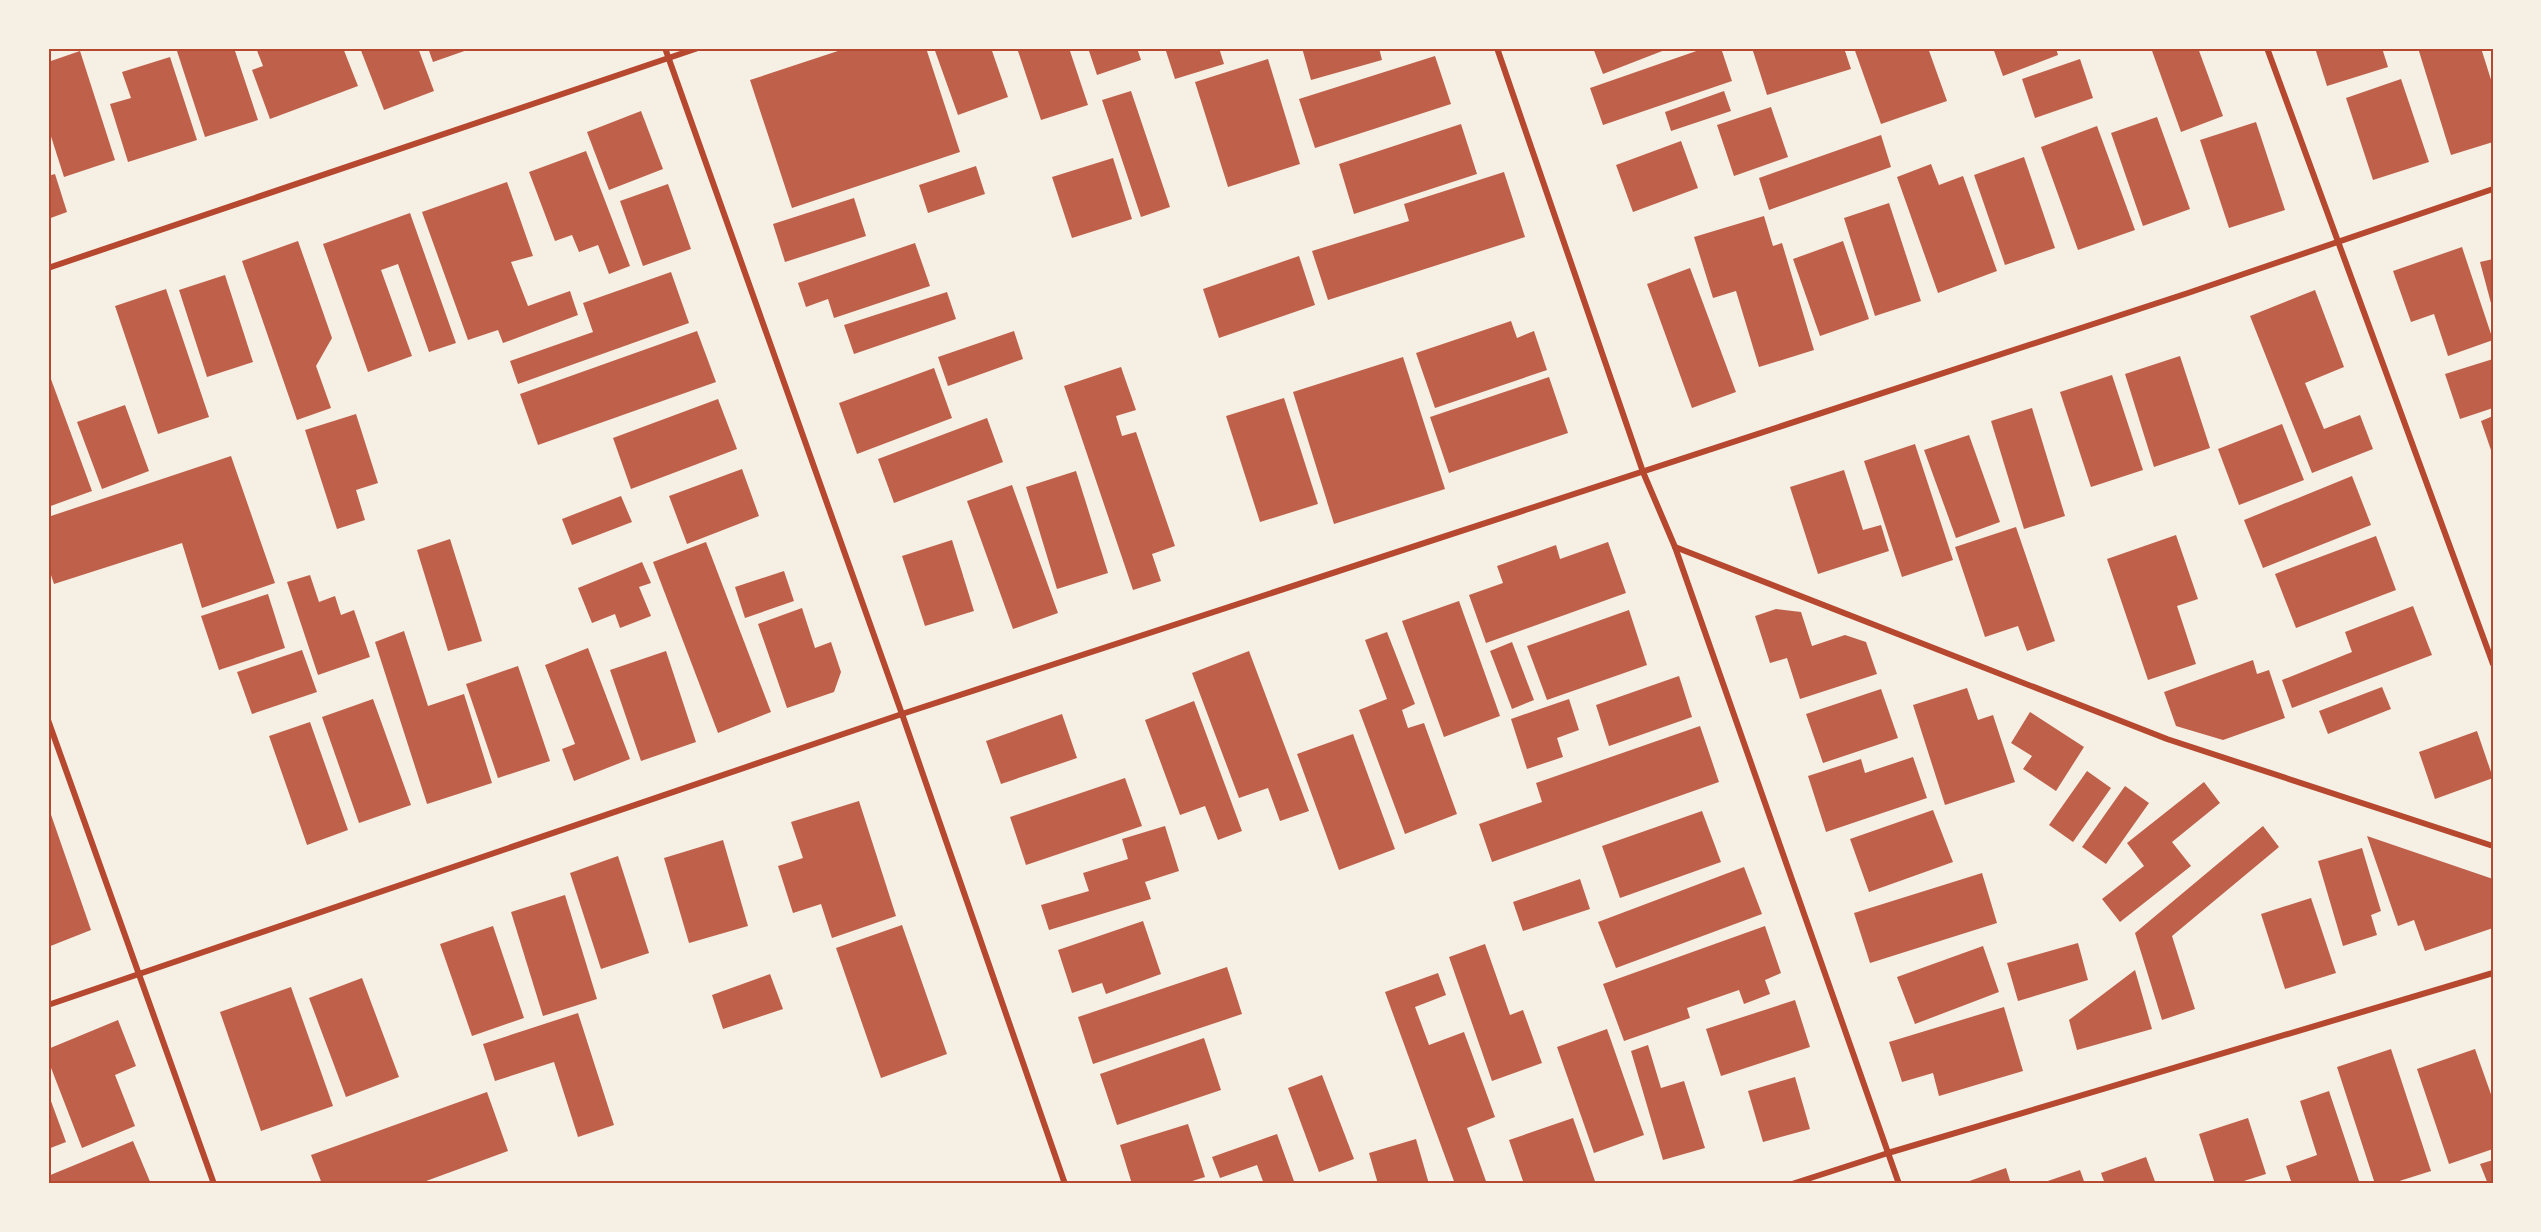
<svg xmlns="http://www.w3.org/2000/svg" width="2541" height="1232" font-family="Raleway,sans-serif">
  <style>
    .building { fill: #bf614a }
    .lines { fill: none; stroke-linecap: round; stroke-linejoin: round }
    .minor { stroke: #b5482f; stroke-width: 6 }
    .neatline { fill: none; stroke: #b5482f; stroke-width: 2 }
  </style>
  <rect width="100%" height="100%" fill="#f6efe4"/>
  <g class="building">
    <polygon points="176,48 234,48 258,120 205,137"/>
    <polygon points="256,48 343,48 358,86 270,119 252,70 263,66"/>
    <polygon points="360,48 418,48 434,91 384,110"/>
    <polygon points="428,48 473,48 433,62"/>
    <polygon points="847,48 926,48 960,152 792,208 750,80"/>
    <polygon points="934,48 991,48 1008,97 958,115"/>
    <polygon points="1017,48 1069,48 1088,105 1041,120"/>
    <polygon points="1088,48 1137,48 1141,60 1097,75"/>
    <polygon points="1165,48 1219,48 1224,64 1175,79"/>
    <polygon points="1302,48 1379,48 1382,60 1311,80"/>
    <polygon points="1593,48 1670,48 1603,74"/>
    <polygon points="1705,48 1721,48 1732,81 1603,125 1590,88"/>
    <polygon points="1752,48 1844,48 1851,69 1767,95"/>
    <polygon points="1854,48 1928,48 1947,101 1881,124"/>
    <polygon points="1993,48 2056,48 2058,55 2003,76"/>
    <polygon points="2151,48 2198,48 2223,116 2181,132"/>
    <polygon points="2315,48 2382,48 2388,67 2327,86"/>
    <polygon points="2418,48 2481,48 2493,86 2493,142 2451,155"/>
    <polygon points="80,51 115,160 64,177 48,127 48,62"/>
    <polygon points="1435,56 1451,104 1315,148 1299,99"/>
    <polygon points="170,57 197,140 128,162 110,104 131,98 122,72"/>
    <polygon points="1268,59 1300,164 1228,187 1195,82"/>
    <polygon points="2080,59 2093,98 2035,118 2022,79"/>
    <polygon points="2401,79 2429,162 2373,180 2346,98"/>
    <polygon points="1131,91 1170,207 1141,217 1102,100"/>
    <polygon points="1724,91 1731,111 1671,131 1665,112"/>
    <polygon points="1771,107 1788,157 1734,176 1717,125"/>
    <polygon points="641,111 663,169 609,190 587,132"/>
    <polygon points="2157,117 2190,209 2143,226 2111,133"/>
    <polygon points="2256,122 2285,210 2229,228 2200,140"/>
    <polygon points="1461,124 1477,174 1354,214 1339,164"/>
    <polygon points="2097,126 2135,230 2078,250 2041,147"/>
    <polygon points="1881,135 1891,167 1769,210 1759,178"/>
    <polygon points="1681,141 1698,188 1633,212 1616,165"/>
    <polygon points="586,151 630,266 609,274 598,245 579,252 572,235 555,241 529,172"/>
    <polygon points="2024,157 2055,248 2005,265 1974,175"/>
    <polygon points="1113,158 1132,219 1072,238 1052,177"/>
    <polygon points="1931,164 1939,185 1963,176 1997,271 1938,293 1897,177"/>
    <polygon points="976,166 985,194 928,213 919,185"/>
    <polygon points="1504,172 1525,237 1328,300 1312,251 1409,221 1404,204"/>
    <polygon points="55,174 67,212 48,219 48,176"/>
    <polygon points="507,182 533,256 511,262 528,306 570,291 578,315 503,343 498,330 468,340 422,212"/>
    <polygon points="668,184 691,249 643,266 620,201"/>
    <polygon points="854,198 866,236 785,262 773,224"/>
    <polygon points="1889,203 1921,301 1875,316 1844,218"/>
    <polygon points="410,213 456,343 429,352 398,264 381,270 412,356 368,372 323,244"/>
    <polygon points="1764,216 1773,246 1782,243 1814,350 1759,367 1736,291 1713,298 1694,237"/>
    <polygon points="298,241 332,338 316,366 331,408 297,420 242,261"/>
    <polygon points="1843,241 1869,319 1820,336 1793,259"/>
    <polygon points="915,243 930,286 834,318 828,299 806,307 798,283"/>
    <polygon points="2462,247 2493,340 2448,356 2434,314 2411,322 2393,271"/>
    <polygon points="1299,256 1315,305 1219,338 1203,289"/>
    <polygon points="2493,259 2493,307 2492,307 2480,262"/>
    <polygon points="1690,268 1736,392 1692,408 1647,284"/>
    <polygon points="671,272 689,323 518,384 510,361 593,332 583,303"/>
    <polygon points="225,275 253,362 207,377 179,290"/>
    <polygon points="166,289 209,417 158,434 115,306"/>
    <polygon points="2315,290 2344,367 2305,383 2324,429 2360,415 2373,449 2312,473 2250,316"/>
    <polygon points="947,292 956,319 854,354 844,325"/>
    <polygon points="1511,321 1517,338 1534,331 1547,370 1435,408 1416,353"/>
    <polygon points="697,331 716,382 538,445 520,394"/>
    <polygon points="1014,331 1023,359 948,386 938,357"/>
    <polygon points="2180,356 2210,448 2154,467 2125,374"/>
    <polygon points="1403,357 1445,489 1334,524 1293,392"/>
    <polygon points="2493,359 2493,408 2460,419 2445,374"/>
    <polygon points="1121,367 1136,410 1116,416 1122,436 1136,432 1175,546 1152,554 1161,581 1133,590 1064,386"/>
    <polygon points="934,368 952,418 857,454 839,403"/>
    <polygon points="48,371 92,491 48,507"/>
    <polygon points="2112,375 2143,470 2091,487 2060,392"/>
    <polygon points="1549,377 1568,433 1449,473 1430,417"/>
    <polygon points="1284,398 1318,504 1260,522 1226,416"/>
    <polygon points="718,399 737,449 631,489 613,438"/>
    <polygon points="125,405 149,471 102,489 77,422"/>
    <polygon points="2032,408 2065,516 2024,529 1991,421"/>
    <polygon points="356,414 378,483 356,490 365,520 337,529 305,430"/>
    <polygon points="2493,416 2493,456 2481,421"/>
    <polygon points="987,418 1003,462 894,503 878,459"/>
    <polygon points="2282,424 2304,480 2239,505 2218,449"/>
    <polygon points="1969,435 2000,522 1956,538 1924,450"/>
    <polygon points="1915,444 1953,560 1902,577 1864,461"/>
    <polygon points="231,456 275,583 202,608 182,543 54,584 48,566 48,517"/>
    <polygon points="742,469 759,516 687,544 669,496"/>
    <polygon points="1844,470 1863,530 1881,525 1889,551 1818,574 1790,487"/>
    <polygon points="1076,471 1108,573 1057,589 1026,487"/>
    <polygon points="2352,476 2371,525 2263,568 2244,520"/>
    <polygon points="1012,485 1058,613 1013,629 967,501"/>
    <polygon points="621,496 632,522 572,545 562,519"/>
    <polygon points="2016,527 2055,641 2027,651 2018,626 1985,637 1955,547"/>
    <polygon points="2176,535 2198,599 2177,606 2196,664 2148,680 2107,559"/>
    <polygon points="2376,536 2396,590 2296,628 2275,574"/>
    <polygon points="450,539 482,641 448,651 417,550"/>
    <polygon points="952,540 974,611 925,626 902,556"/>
    <polygon points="706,542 771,712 718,733 653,562"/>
    <polygon points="1608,542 1626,593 1486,643 1469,595 1503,583 1497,566 1556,545 1560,559"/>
    <polygon points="642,562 651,583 639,587 651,616 620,628 615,614 592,623 578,588"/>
    <polygon points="784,571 794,601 745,618 735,587"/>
    <polygon points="310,575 319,602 335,596 341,615 354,610 370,657 318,675 287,582"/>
    <polygon points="268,594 285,648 219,670 201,616"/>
    <polygon points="1459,601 1500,716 1444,737 1402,621"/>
    <polygon points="2413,606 2432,655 2292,708 2282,680 2352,652 2345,632"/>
    <polygon points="802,608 815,648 831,642 841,672 834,692 787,708 758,624"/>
    <polygon points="1776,609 1801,612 1812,646 1845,635 1866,642 1877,674 1800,699 1787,658 1770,663 1755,616"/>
    <polygon points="1629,610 1647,665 1547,700 1527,646"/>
    <polygon points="404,631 428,706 464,694 492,783 427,804 375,642"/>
    <polygon points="1387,632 1415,704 1402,710 1408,728 1424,723 1457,814 1405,834 1359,710 1387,699 1365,640"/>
    <polygon points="1512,642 1534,700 1512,709 1490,651"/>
    <polygon points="588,648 630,759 574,781 562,749 575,744 545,665"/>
    <polygon points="302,650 317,692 252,714 237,672"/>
    <polygon points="666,651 696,742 641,761 610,670"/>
    <polygon points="1249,651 1309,811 1280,821 1268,788 1239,798 1192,673"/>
    <polygon points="2253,660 2257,674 2269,670 2285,718 2223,740 2176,726 2164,692"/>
    <polygon points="518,666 550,761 498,778 466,684"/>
    <polygon points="1679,676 1692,717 1609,746 1596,705"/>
    <polygon points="2382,687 2391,709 2328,734 2319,711"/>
    <polygon points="1967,688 1978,720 1993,715 2015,782 1945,805 1913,705"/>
    <polygon points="1881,689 1898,738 1823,763 1806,714"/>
    <polygon points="373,699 411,805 359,823 322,717"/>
    <polygon points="1569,699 1579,730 1557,738 1563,757 1527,769 1511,719"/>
    <polygon points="1194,701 1242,831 1218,840 1205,806 1180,815 1145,720"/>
    <polygon points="2030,712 2084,747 2056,791 2023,769 2032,756 2011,743"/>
    <polygon points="1062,714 1077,758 1001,784 986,741"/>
    <polygon points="310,722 348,830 307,845 269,736"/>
    <polygon points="1700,726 1719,782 1492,862 1479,824 1542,802 1536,783"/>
    <polygon points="2477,731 2493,778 2435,799 2419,752"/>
    <polygon points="1353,734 1395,849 1339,870 1297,754"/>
    <polygon points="1913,757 1927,798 1826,832 1808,776 1861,759 1865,773"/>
    <polygon points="2087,771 2111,788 2073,842 2049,825"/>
    <polygon points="1125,778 1142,826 1026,865 1010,817"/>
    <polygon points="2204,782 2220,803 2172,842 2191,866 2120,922 2102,899 2144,866 2127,843"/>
    <polygon points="2125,786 2149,803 2106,864 2082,847"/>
    <polygon points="859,801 896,916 832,938 821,904 793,913 778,866 803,858 791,822"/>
    <polygon points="48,806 91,930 48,947"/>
    <polygon points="1933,810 1953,862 1869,892 1850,839"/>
    <polygon points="1702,811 1721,862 1620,898 1602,846"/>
    <polygon points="1165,826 1179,871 1145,882 1151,899 1049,930 1041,905 1089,891 1083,873 1128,859 1122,839"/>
    <polygon points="2263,826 2279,847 2172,936 2195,1009 2162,1020 2135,933"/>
    <polygon points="2367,836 2493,879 2493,928 2425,951 2414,920 2398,926"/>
    <polygon points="723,840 748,926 689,943 664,858"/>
    <polygon points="2362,848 2381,911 2371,915 2377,935 2343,946 2318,861"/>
    <polygon points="618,856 649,953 601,969 570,873"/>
    <polygon points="1744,867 1762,914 1616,968 1598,922"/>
    <polygon points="1982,873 1997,923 1870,963 1854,913"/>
    <polygon points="1580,879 1590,909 1523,931 1513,902"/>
    <polygon points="565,895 597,999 543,1016 511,912"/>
    <polygon points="2311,898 2336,973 2285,989 2261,914"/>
    <polygon points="1143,921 1161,974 1106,994 1102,983 1072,993 1058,950"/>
    <polygon points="902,925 947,1054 881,1078 836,948"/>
    <polygon points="493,926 524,1018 472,1036 440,944"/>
    <polygon points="1765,926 1781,973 1765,980 1770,994 1744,1004 1739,990 1687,1008 1690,1018 1624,1041 1603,984"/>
    <polygon points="2078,943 2088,980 2018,1001 2007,963"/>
    <polygon points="1485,944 1510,1015 1523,1010 1542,1063 1492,1081 1449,957"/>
    <polygon points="1983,946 1999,992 1915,1024 1897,977"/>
    <polygon points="1227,967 1242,1014 1093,1064 1078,1017"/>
    <polygon points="2135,970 2152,1029 2077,1050 2069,1020"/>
    <polygon points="1438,973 1446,995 1415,1007 1429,1045 1464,1032 1495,1117 1467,1128 1487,1184 1455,1184 1385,992"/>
    <polygon points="770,974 783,1009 723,1029 712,995"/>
    <polygon points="362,978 399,1077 346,1097 309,998"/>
    <polygon points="291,987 333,1106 261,1131 220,1012"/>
    <polygon points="1795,1000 1810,1047 1721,1076 1706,1029"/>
    <polygon points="2004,1007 2023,1071 1939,1096 1933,1073 1902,1082 1889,1042"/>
    <polygon points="578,1013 614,1125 578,1137 554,1062 495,1081 483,1044"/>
    <polygon points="118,1020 136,1066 115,1075 135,1126 82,1148 48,1060 48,1049"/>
    <polygon points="1607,1029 1644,1135 1594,1153 1557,1047"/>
    <polygon points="1204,1038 1221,1090 1117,1125 1100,1074"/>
    <polygon points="1648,1045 1661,1088 1684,1081 1705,1148 1663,1160 1631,1051"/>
    <polygon points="2391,1049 2431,1171 2390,1184 2375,1184 2337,1067"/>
    <polygon points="2475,1049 2493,1100 2493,1149 2449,1164 2417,1069"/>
    <polygon points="1322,1075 1354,1159 1319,1172 1288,1088"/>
    <polygon points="1795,1077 1810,1129 1763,1142 1748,1091"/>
    <polygon points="2329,1091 2360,1184 2292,1184 2286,1166 2317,1155 2300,1101"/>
    <polygon points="487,1092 508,1151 418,1184 322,1184 311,1155"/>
    <polygon points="48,1093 66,1142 48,1149"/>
    <polygon points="1573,1118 1596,1184 1524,1184 1509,1140"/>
    <polygon points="2248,1118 2266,1174 2244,1181 2245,1184 2215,1184 2199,1134"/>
    <polygon points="1188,1124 1205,1177 1183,1184 1132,1184 1120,1145"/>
    <polygon points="1277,1134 1295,1184 1264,1184 1257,1165 1220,1178 1212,1157"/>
    <polygon points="1416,1139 1429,1184 1378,1184 1369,1153"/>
    <polygon points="133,1141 151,1184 48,1184 48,1176"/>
    <polygon points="2146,1157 2156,1184 2105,1184 2101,1173"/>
    <polygon points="2493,1160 2493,1184 2488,1184 2480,1164"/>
    <polygon points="2006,1168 2011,1184 1961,1184"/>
    <polygon points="2080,1170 2085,1184 2039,1184"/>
  </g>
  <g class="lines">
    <g class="minor">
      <polyline points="665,48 902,714 1065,1184"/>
      <polyline points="1497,48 1643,472 1675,547 1899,1184"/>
      <polyline points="2267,48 2493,664"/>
      <polyline points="48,268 698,48"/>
      <polyline points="1675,547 2167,739 2493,846"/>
      <polyline points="48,720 214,1184"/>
      <polyline points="48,1005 902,714 2188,293 2493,189"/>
      <polyline points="1792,1184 1888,1153 2493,973"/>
    </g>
  </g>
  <rect width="2541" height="1232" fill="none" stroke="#f6efe4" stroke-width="99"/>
  <rect x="50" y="50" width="2442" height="1132" class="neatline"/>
</svg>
